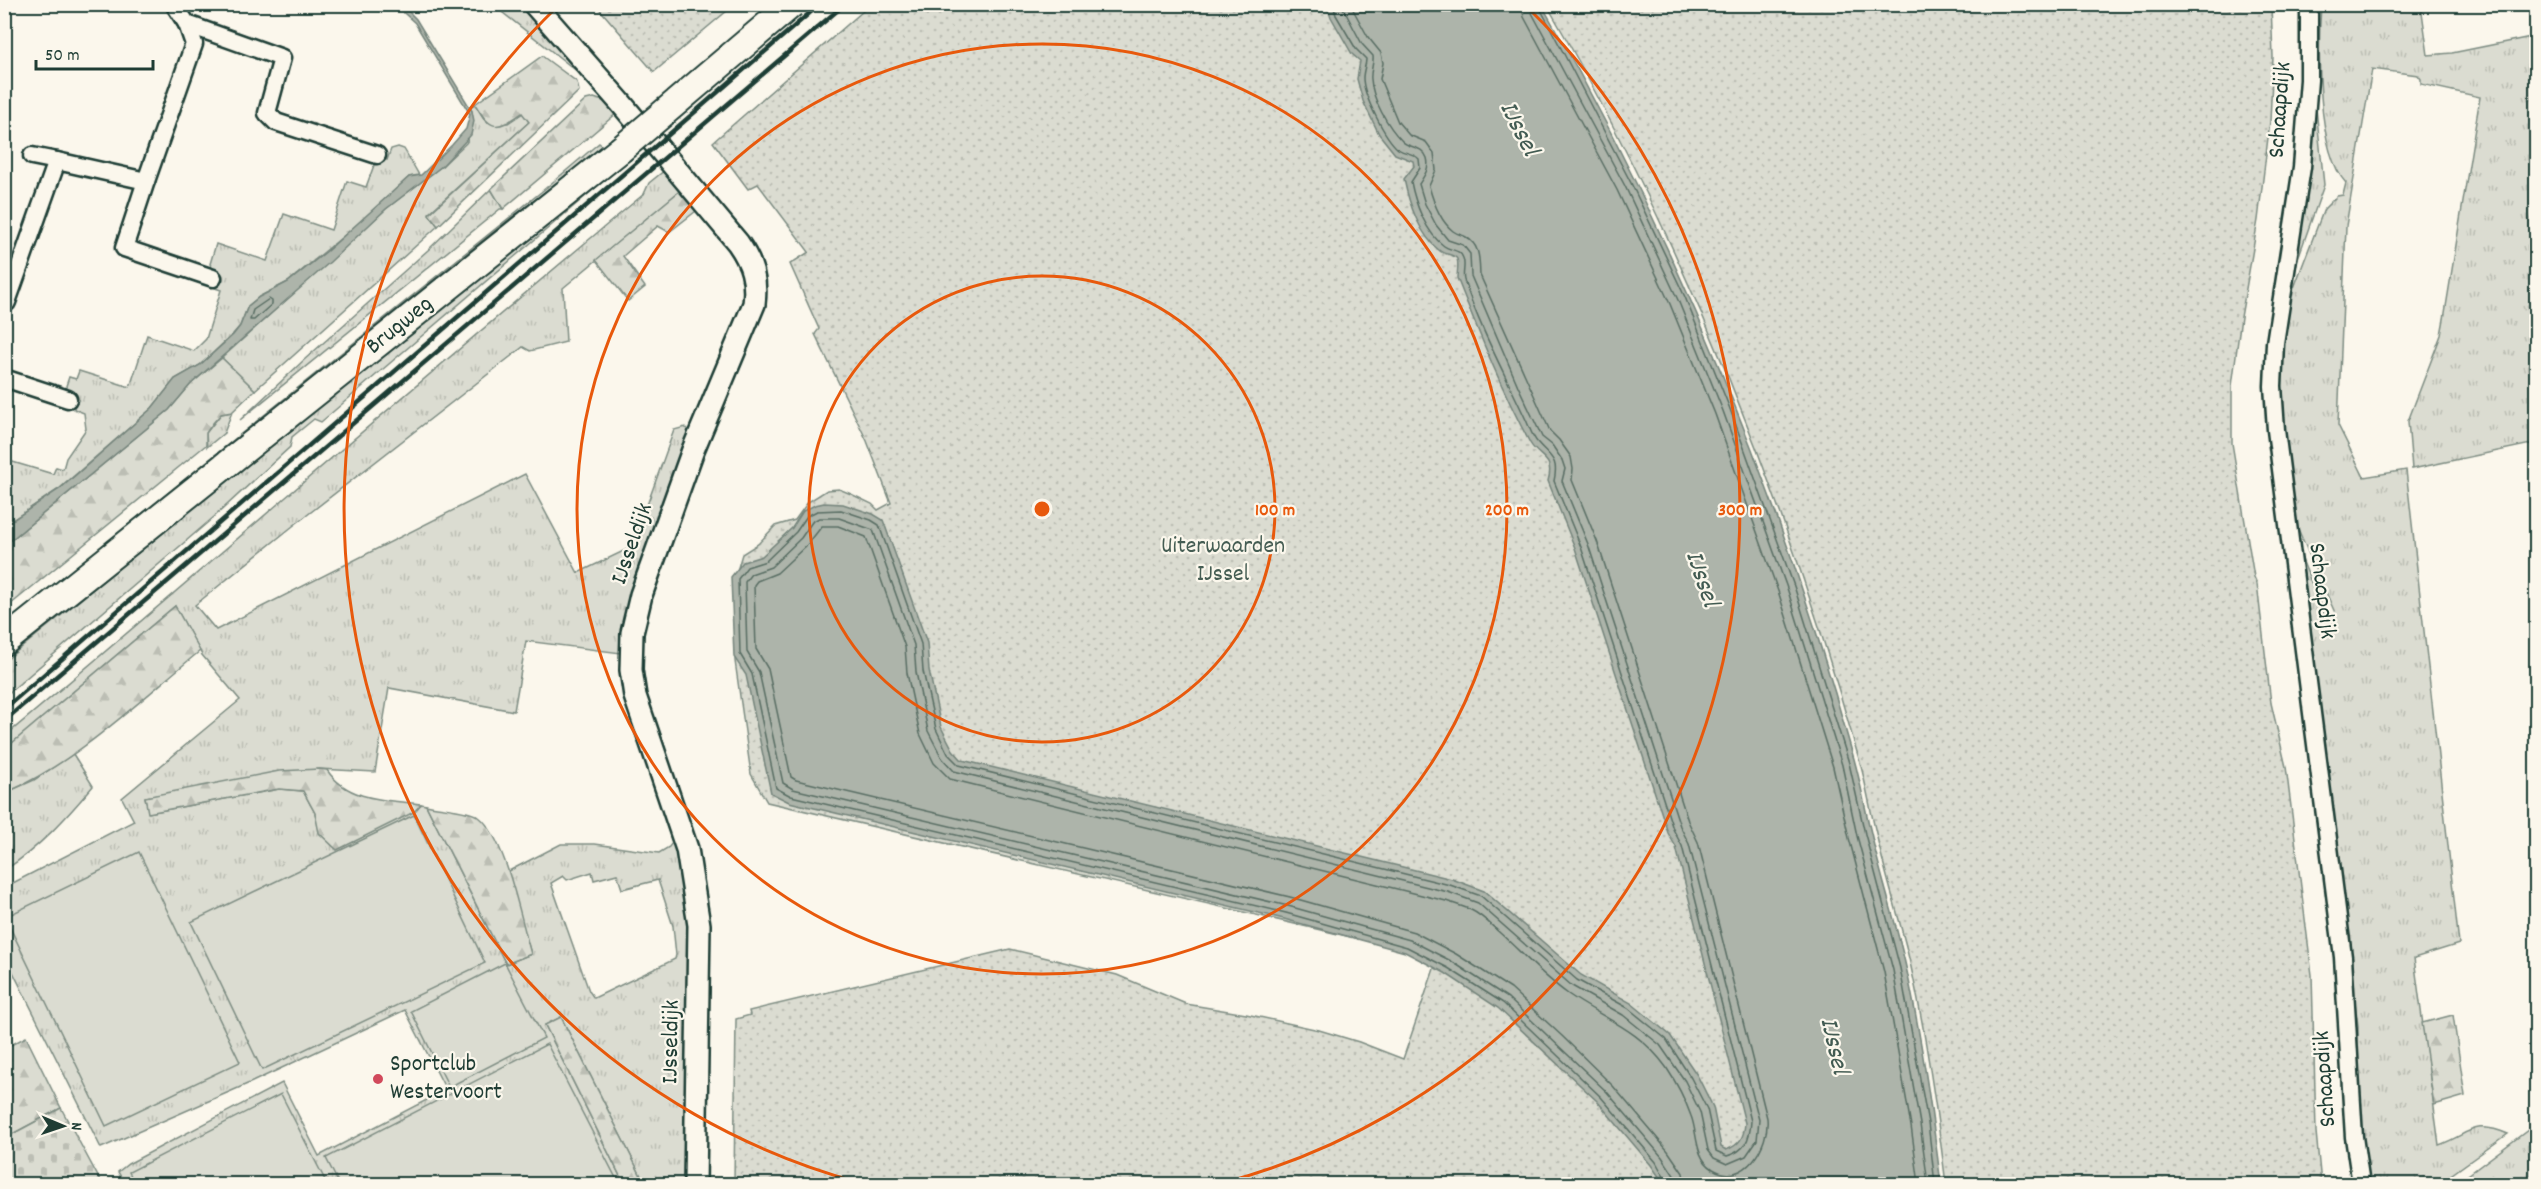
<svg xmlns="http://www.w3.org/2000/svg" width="2541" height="1189" font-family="Dekko,sans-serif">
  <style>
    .grass { fill: url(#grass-tufts); stroke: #7d8c82; stroke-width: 1.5; fill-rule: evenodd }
    .forest { fill: url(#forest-firs); stroke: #7d8c82; stroke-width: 1.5 }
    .cemetery { fill: url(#cemetery-stones); stroke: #7d8c82; stroke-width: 1.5 }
    .park { fill: url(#park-dots); stroke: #7d8c82; stroke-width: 1.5 }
    .garden { fill: #dbdcd1; stroke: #7d8c82; stroke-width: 1.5 }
    .water { fill: #adb4aa; stroke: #74847b; stroke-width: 1.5 }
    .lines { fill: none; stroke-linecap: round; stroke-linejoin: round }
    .shore { stroke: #586d63; stroke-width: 1.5 }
    .minor-casing { stroke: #1f3d34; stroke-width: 21 }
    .tertiary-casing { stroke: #1f3d34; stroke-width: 26 }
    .primary-casing { stroke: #1f3d34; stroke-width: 30 }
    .minor { stroke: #fbf7ec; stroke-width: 16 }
    .tertiary { stroke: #fbf7ec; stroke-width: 21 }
    .primary { stroke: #fbf7ec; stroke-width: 26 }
    .rail { stroke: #1f3d34; stroke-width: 4.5 }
    .primary-bridge-casing { stroke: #1f3d34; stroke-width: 30; stroke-linecap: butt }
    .primary-bridge { stroke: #fbf7ec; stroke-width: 26 }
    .ring { fill: none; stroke: #e8590c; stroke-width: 3 }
    .poi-dot { fill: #d1495b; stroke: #fbf7ec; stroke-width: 2 }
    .labels { text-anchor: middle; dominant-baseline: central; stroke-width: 4.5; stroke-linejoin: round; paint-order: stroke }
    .street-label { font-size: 24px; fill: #1f3d34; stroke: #fbf7ec }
    .park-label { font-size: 24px; fill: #455d53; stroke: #fbf7ec }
    .poi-label { font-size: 24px; fill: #1f3d34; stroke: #fbf7ec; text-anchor: start }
    .water-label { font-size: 26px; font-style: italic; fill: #425b52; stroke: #fbf7ec }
    .centre { fill: #e8590c; stroke: #fbf7ec; stroke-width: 3 }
    .ring-label { font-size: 18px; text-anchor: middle; font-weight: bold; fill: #e8590c; stroke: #fbf7ec; stroke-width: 4.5; stroke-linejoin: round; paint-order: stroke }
  </style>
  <defs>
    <pattern id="grass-tufts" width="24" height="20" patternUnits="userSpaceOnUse" patternTransform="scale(1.5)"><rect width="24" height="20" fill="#dbdcd1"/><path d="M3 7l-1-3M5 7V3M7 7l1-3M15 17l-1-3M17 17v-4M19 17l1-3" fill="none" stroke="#bcbeb4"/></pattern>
    <pattern id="forest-firs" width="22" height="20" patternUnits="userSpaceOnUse" patternTransform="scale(1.5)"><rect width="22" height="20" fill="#dbdcd1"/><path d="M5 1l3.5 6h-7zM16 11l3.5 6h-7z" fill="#bcbeb4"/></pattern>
    <pattern id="cemetery-stones" width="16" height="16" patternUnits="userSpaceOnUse" patternTransform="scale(1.5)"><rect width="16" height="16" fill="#dbdcd1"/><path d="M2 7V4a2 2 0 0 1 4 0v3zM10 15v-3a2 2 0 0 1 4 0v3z" fill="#bcbeb4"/></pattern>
    <pattern id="park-dots" width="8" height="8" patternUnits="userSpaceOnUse" patternTransform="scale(1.5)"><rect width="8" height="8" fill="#dbdcd1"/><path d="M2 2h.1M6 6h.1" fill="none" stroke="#bcbeb4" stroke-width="1.8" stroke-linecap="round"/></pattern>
  </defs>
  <rect width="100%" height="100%" fill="#fbf7ec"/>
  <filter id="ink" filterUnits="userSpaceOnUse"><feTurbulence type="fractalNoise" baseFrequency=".0167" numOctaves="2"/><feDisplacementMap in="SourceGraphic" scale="12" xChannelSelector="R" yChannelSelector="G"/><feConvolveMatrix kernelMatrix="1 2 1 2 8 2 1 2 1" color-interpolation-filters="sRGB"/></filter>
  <g filter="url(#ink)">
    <g class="grass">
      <path d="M493,5h30c17,18 53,48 60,71z"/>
      <path d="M2321,5h100l7,50 24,-2 84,-17v407l-124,26 -4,-48 33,-86 3,-16 36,-222 -59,-13v-5l-3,-4 -46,-6 -26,157 -8,199 26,52 42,-7 53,474 -45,14 25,187c31,-11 34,-26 69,-11l-70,50h-70l-10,-104v-54l-59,-474 27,67 10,-4 -41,-93 -16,-132 6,-78 7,-19 32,-84 13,-13 6,-1 3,-12c-30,-32 -28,-136 -25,-178z"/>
      <polygon points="2315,99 2324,185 2291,278 2301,214 2306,196"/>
      <polygon points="475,104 486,122 508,123 523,113 529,122 429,213 438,226 255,390 222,358 386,209 442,166 466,143 468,140 472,111 470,107"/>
      <polygon points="599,143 605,148 507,221 5,628 5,625 35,600 541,192"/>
      <polygon points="398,147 404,149 419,175 409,177 364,219 288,282 259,297 248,306 240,326 233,334 200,365 175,379 152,408 60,488 5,525 6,460 53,474 56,467 63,469 66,458 86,429 84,413 74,409 75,403 66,386 69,377 76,379 79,371 130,387 147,335 194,351 206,339 221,290 215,288 218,277 210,264 216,244 267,261 284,214 331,230 347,181 366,187 377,157 387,160 391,149"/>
      <polygon points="628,160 321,422 314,419 292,437 290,447 214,517 5,696 5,661 289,430"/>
      <path d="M665,170l17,19 -119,99 3,54 -36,9 -7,-4 -230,179 -98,79 21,25 309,-156 53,99 54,-26 42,-117 11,-3 7,8 -67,186 -4,32 -95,-12 -12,70 -125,-23 -14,84 -56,-3 -174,28 4,16 130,-24 24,2 12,22 5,19 94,-20 7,-8 5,1 80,159 25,-10 -24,-82 54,-28h34l64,9 10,-6 6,-8 18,112 -5,233h-43l-84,-167 -16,8 79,159h-499l-7,-12 10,-8 154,-81 37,73 127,-66 -41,-80 -153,72 -151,66 -96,-192v-69l129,-66 -12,-23 118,-98 -38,-45 -27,-49 -170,143 -1,-12c215,-180 424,-365 640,-543l5,-11zM592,872l2,8 23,-6 5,15 36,-9 15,46 3,29 -1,4 -81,39 -5,-7 -38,-108 12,-7 4,4z"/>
      <polygon points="491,189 503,209 500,209 240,420 304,360 428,250"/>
      <polygon points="232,412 224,433 207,447 206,433 221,414"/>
      <path d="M73,754l20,32c-27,32 -53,61 -88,84v-77l29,-13z"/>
      <polygon points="2536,1124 2536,1184 2456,1184"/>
    </g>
    <g class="forest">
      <path d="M542,56l35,26 2,9 -141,135 -9,-12 100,-92 -7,-9c-26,18 -31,18 -47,-9z"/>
      <polygon points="594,98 606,102 617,113 503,209 491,189 586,100"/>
      <polygon points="682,189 700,208 669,232 658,226 623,256 645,287 628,301 596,260"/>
      <polygon points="222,358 255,390 232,412 221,414 213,423 206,433 206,445 5,609 5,545 169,410 191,384"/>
      <path d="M175,606l25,45c-60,49 -124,112 -195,142v-44z"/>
      <path d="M319,769l8,1c21,31 59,30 94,34l-7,8 -77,38 -18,-17 -4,-20 -12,-22 -24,-2 -131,24 -3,-16 134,-26z"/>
      <path d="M426,805c12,3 45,5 53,12 27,21 42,103 52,137l-25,10z"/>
      <polygon points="2453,1015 2465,1096 2434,1105 2422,1023"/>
      <polygon points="561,1017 645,1184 624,1184 545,1025"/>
      <polygon points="26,1037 61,1108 5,1138 5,1048"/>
    </g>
    <polygon class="cemetery" points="61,1108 102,1184 5,1184 5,1138"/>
    <g class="park">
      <polygon points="596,5 734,5 654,72"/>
      <polygon points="870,5 1329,5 1418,149 1549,446 1733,1009 1758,1184 734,1184 736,1019 750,1015 749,1011 1010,949 1117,975 1186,1004 1246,1014 1319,1030 1359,1042 1403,1059 1437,960 1403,949 767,802 751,774 735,661 734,581 742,554 758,544 775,526 795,520 808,502 827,490 839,489 851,494 872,504 878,510 891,503 867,441 815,334 819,329 790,264 809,252 758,184 748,189 713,142"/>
      <path d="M1547,5h724l2,52 -3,64 -12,99 -17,97 -9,69v57l22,134 3,7 14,119 15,64 26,208 4,157 5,52h-375c-9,-72 -19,-146 -35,-217 -10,-45 -25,-89 -35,-134 -6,-24 -10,-50 -17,-74 -74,-262 -176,-518 -312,-754z"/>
    </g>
    <g class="garden">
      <polygon points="414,815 485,963 262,1070 191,922"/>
      <polygon points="139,852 240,1062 106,1126 5,917"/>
      <polygon points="505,963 544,1038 449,1087 411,1011"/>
      <polygon points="547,1044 619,1184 339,1184 326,1158"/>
      <polygon points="281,1094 327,1184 135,1184 129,1172"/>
    </g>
    <g class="water">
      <polygon points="395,5 402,5 416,19 472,111 474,121 471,135 442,166 386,209 330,262 191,384 169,410 5,545 5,525 61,488 152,408 175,379 200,365 233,335 240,326 248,306 259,297 288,282 327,251 409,177 421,175 452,145 466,129 470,114 415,23"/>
      <path d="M1327,5h215c135,237 239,491 312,754 7,25 11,50 17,74 10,45 25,89 35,134 16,71 26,145 35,217h-277l-13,-19 -54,-64 -99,-93 -53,-35 -40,-21 -121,-33 -495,-117 -18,-9 -25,-118 -12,-18 -3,-80 12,-15 19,-6 30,-28 11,-17 12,-6 9,-2 19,1 30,10 10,6 44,123 2,27 12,57 12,23 9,10 490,119 32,12 97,84 50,28 39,32 27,40 16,32 8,40 5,3c14,-5 18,-13 19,-27l-69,-276 -8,-14 -93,-285 -27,-67c7,-24 -9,-22 -18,-38 -28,-52 -51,-110 -73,-165 0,-5 2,-14 0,-19 -3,-5 -12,-4 -17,-8 -20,-15 -31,-47 -36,-72l10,-13 -1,-5 -18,-7 -16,-20 -16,-33 -6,-22 3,-18 -8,-7 -21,-37z"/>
    </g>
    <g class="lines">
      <g class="shore">
        <path d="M1333,4l3,11 20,34 10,10c0,6 -3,12 -3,19 0,17 22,60 35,71 7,5 15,3 21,10l1,9 -9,14c4,21 15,51 33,64 7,5 16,3 19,12 3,7 -1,15 1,22 16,49 42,96 63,142 3,7 6,16 11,21 13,15 21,16 16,38l27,66 92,282 9,17 69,275c-1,19 -6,30 -24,35l-11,-5 -9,-42 -16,-31 -25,-39 -38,-31 -51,-28 -96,-84 -31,-11 -491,-120 -11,-11 -12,-25 -13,-58 -2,-27 -42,-119 -8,-5 -30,-10 -24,1 -10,5 -11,16 -30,29 -19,6 -9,12 2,75 12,20 24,114 15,8 495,117 121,34 41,21 55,35 98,94 55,65 12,22"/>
        <path d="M1341,4l21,40 11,12c1,8 -3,15 -2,23 1,20 17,48 31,62 7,8 20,4 25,17 3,11 -3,18 -8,26l6,20 11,21 12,15 15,5 7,9 1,22 47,110 24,51 10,8 10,15 3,9 -3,12 26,63 92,282 9,18 70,276 -2,20 -11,16 -19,8 -13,-6 -6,-8 -8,-38 -15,-31 -25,-36 -37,-30 -51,-29 -94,-83 -30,-11 -494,-121 -12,-13 -14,-27 -12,-59 -2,-27 -41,-115 -34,-12h-20l-7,4 -11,16 -30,29 -20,7 -6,8 2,70 12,20 24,111 10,6 495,117 122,34 41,21 57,37 99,94 55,65 13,20 1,7"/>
        <path d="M1350,4l18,33 13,16 2,10 -3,16 18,43 11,13 17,7 8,11 2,17 -7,16c4,15 11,35 24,45 4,3 9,4 13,6 15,9 13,23 14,38l70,156 9,9 12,17 2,12 -1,11 25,61 91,280 10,21 69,276c3,27 -23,70 -54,51 -19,-12 -15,-35 -22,-53 -6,-17 -15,-34 -25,-49 -27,-38 -62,-48 -98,-73 -24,-17 -46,-41 -68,-61 -9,-8 -18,-18 -29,-23 -8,-4 -17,-6 -25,-9l-496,-122 -16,-16 -14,-29 -13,-61 -2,-26 -39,-110 -28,-11h-16l-14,18 -31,29 -20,8 -3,4 2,64 12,20 23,108 5,3 494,117 124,35 42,22 55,35 51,47 51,50 55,65 15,22 2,11"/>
        <polyline points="1521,4 1524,17 1617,190 1670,304 1715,414 1779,594 1833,767 1849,838 1884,972 1911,1126 1919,1184"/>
        <polyline points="1530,4 1532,13 1625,186 1678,300 1723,411 1788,591 1842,765 1857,836 1893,970 1920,1124 1928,1184"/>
        <polyline points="1538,4 1631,183 1685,297 1730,409 1795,589 1849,763 1865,834 1900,968 1928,1123 1935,1184"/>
        <polygon points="269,299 272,301 272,304 254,320 250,320 253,310"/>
      </g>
      <g class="minor-casing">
        <g id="minor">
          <polyline points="174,4 187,24"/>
          <polyline points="2309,4 2309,80 2302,167 2275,343 2273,386 2276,430 2343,957 2354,1137 2361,1184"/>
          <polyline points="32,156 57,161"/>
          <polyline points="146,181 124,248 213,278"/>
          <polyline points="4,302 7,302 57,161 146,181 194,44 187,24 282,58 267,113 276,122 377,155"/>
          <polyline points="4,378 68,399"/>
        </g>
      </g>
      <g class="tertiary-casing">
        <path id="tertiary" d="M534,4l86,98 118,141c14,20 19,37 16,61l-61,146 -52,145 -9,38 -1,37 4,26 52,153 12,76 -4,259"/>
      </g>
      <g class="primary-casing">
        <polyline id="primary" points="4,642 620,150"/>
      </g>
      <use href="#minor" class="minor"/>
      <use href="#tertiary" class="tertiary"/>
      <use href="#primary" class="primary"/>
      <g class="rail">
        <polyline points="4,709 820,4"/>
        <polyline points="4,721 845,4"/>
      </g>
      <g class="primary-bridge-casing">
        <polyline id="primary-bridge" points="620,150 792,4"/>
      </g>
      <use href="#primary-bridge" class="primary-bridge"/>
    </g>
  </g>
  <g class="ring">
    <circle cx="1042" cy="509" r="233"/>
    <circle cx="1042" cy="509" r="465"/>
    <path d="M861 1183A698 698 0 0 1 557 7M1527 7A698 698 0 0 1 1223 1183"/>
  </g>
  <circle class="poi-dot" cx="378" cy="1079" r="6"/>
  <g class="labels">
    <g class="street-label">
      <text transform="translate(2281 110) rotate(-86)">Schaapdijk</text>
      <text transform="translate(400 326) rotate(-39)">Brugweg</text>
      <text transform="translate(633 544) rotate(-71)">IJsseldijk</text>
      <text transform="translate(2321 591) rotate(83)">Schaapdijk</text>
      <text transform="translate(672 1042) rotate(-89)">IJsseldijk</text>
      <text transform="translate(2326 1079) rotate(-94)">Schaapdijk</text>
    </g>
    <g class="park-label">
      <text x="1223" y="547">Uiterwaarden<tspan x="1223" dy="28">IJssel</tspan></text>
    </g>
    <g class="poi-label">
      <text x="390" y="1065">Sportclub<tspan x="390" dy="28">Westervoort</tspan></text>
    </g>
    <g class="water-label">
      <text transform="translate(1518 129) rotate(63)">IJssel</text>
      <text transform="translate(1701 579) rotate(71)">IJssel</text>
      <text transform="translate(1833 1046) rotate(77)">IJssel</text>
    </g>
  </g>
  <circle cx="1042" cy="509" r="9" class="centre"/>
  <g class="ring-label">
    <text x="1275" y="515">100 m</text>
    <text x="1507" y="515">200 m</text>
    <text x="1740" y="515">300 m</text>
  </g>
  <rect width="2541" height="1189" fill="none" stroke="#fbf7ec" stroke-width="24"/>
  <rect x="12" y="12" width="2517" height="1165" fill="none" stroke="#1f3d34" stroke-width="2" filter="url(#ink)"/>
  <g transform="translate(63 1126) rotate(92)" stroke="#fbf7ec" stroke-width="4.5" paint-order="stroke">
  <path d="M0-4.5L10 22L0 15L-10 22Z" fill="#1f3d34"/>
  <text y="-9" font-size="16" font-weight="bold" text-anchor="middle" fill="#1f3d34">N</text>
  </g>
  <path d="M36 60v9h117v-9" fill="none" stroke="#1f3d34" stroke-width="3"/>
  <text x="45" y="60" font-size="18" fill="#1f3d34" stroke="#fbf7ec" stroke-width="4.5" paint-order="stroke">50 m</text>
</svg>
